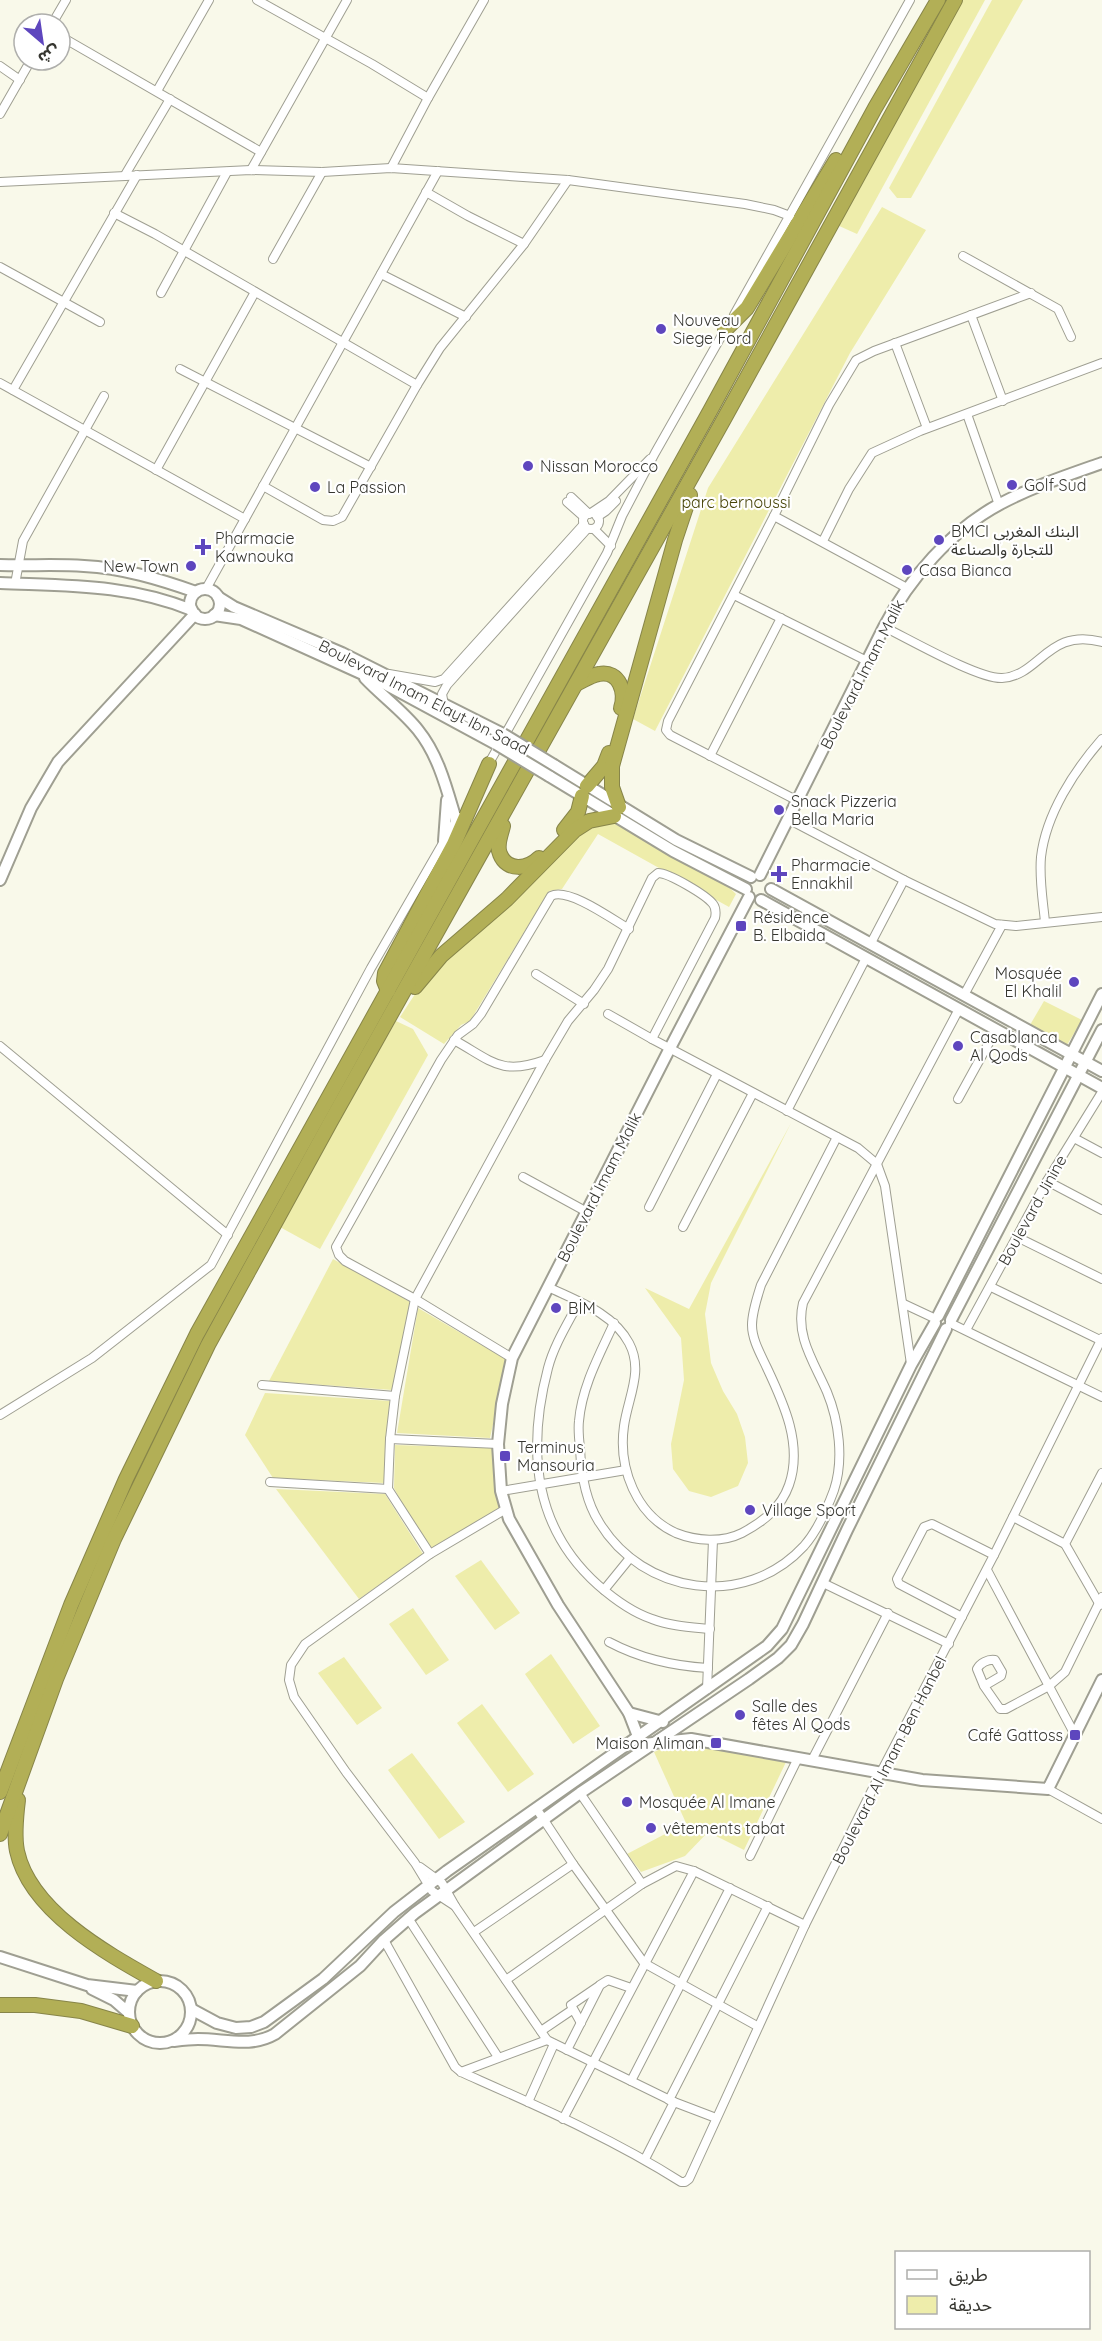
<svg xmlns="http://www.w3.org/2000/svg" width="1102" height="2341" font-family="Quicksand,'Noto Sans Arabic',sans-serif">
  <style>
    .green { fill: #eeedab }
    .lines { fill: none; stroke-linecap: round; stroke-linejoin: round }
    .street-casing { stroke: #9f9f92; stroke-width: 10 }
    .secondary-casing { stroke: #9f9f92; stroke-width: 14 }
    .highway-casing { stroke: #878549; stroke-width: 16 }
    .street { stroke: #fff; stroke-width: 8 }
    .secondary { stroke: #fff; stroke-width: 10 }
    .highway { stroke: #b2af56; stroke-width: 14 }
    .secondary-bridge-casing { stroke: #9f9f92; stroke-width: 14; stroke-linecap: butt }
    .secondary-bridge { stroke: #fff; stroke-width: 10 }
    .poi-dot { fill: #5e46be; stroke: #fff; stroke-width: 2 }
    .labels { text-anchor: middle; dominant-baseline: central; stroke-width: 4.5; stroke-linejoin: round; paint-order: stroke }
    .poi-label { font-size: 16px; fill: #363630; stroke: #fff; text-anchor: start }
    .park-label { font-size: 16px; fill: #484509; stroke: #fff }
    .street-label { font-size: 16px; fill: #363630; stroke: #fff }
  </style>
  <rect width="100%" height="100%" fill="#f9f9ea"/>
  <g class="green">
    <polygon points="960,0 985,0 857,234 837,225"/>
    <polygon points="992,0 1023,0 911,198 897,198 889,188"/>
    <polygon points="882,207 926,230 850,353 655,731 633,719 708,488"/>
    <polygon points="609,816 717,876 736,894 729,907 598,834 562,889 549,891 470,1021 461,1025 444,1044 400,1017 423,982 580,823"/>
    <polygon points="1044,1001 1082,1020 1067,1045 1030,1025"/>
    <polygon points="396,1021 413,1029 428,1055 320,1249 278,1226"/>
    <polygon points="791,1123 711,1283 705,1314 711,1363 723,1391 737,1414 745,1437 748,1463 738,1486 711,1497 689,1491 673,1469 671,1444 684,1380 681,1338 645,1288 689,1309"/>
    <polygon points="333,1259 410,1302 392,1390 269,1381"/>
    <polygon points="418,1308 507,1360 490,1438 397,1433"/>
    <polygon points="265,1393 391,1401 384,1483 273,1478 245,1435"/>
    <polygon points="395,1445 492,1448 505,1506 427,1551 394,1488"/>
    <polygon points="276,1489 385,1494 423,1554 359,1599"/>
    <polygon points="481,1560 520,1613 495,1630 455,1576"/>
    <polygon points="413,1608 449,1660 426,1675 389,1624"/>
    <polygon points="551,1654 600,1726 573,1744 525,1674"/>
    <polygon points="344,1657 382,1708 357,1725 318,1673"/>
    <polygon points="482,1704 534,1774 508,1792 457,1723"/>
    <polygon points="683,1740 786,1762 744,1850 708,1832 685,1856 641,1872 627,1854 686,1823 654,1752"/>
    <polygon points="412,1753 465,1822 439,1839 388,1770"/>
  </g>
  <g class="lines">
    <g class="street-casing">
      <g id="street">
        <polyline points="257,0 372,64 428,98"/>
        <polyline points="52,24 66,0"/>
        <polyline points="60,36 261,152"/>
        <polyline points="0,66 20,80"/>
        <polyline points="157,91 209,0"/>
        <polyline points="0,114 31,60"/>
        <polyline points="391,168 428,98 484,0"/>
        <polyline points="251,170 347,0"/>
        <polyline points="125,175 170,99"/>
        <polyline points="0,182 251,170 322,172 391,168 568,180 745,204 774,210 790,216"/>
        <polyline points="426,192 468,216 524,244"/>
        <polyline points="114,213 155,234 417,385"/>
        <polyline points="963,256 1058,309 1071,337"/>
        <polyline points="273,259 322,172"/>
        <polyline points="0,267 100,322"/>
        <polyline points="381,274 466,317"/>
        <polyline points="161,293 227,172"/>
        <polyline points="734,315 910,0"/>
        <polyline points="971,315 1003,401"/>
        <polyline points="895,343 927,428"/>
        <polyline points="180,369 371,467"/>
        <polyline points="0,383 245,519"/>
        <polyline points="13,390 137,175"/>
        <polyline points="967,414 999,505"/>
        <polyline points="156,470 255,292"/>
        <polyline points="263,486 323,520 333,521 342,517 417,385 440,348 524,244 568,180"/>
        <polyline points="571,497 589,514"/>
        <polyline points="567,502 584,517"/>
        <polyline points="591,513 609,501 650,459"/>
        <circle cx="591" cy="521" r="8"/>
        <polyline points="774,516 907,588"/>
        <polyline points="597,517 606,511 616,501"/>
        <polyline points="594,529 611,546"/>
        <polyline points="823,541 849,489 872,453 920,431 1102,363"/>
        <polyline points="15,584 23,541 104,396"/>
        <polyline points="206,589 438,171"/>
        <polyline points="734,595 867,661"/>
        <path d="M884,627c25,12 94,52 118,51 38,-2 46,-51 100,-36"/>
        <polyline points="389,674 435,682 444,679 584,524"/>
        <polyline points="444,705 442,694 447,685 587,529"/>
        <polyline points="710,756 781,618"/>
        <polyline points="488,765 607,553 622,516 655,453 726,328"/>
        <polyline points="796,800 670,735 666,730 668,721 774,516 829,405 856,360 874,351 1031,293"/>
        <polyline points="788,819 904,880 995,924 1016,926 1102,917"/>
        <path d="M1045,922c-2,-21 -6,-43 -4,-65 5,-43 33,-86 61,-118"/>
        <polyline points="871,943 904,880"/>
        <polyline points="536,974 584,1004"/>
        <polyline points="964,995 1002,925"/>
        <polyline points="608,1014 652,1039"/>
        <path d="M454,1040c38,21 47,36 91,20"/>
        <polyline points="0,1046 228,1235"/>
        <polyline points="958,1099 996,1030"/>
        <polyline points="787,1111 866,958"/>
        <polyline points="1074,1138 1102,1153"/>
        <polyline points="523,1177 587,1212"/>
        <polyline points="1047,1181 1102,1210"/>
        <polyline points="649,1207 717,1074"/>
        <polyline points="683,1227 753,1093"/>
        <polyline points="1017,1237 1102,1279"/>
        <path d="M548,1287c29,14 65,26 81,56 15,28 -1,54 -5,83 -6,42 12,89 52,107 20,8 46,10 66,0 21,-11 39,-25 47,-48 14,-40 -5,-81 -22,-117 -6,-13 -15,-28 -15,-43 0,-13 5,-27 9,-40l76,-148"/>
        <polyline points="991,1287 1102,1341"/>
        <path d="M579,1302c-11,21 -25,43 -31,66 -21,80 -15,159 50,217 16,14 33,27 54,34 18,7 38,8 58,10"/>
        <polyline points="904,1304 936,1319"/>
        <path d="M614,1323c-14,31 -32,63 -35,98 -1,8 0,18 1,27 1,25 5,52 19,74 44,73 146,88 205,24 14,-16 23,-37 30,-56 10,-30 5,-69 -7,-98 -13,-30 -32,-56 -24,-89l156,-294"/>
        <polyline points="950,1323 1102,1397"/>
        <polyline points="966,1330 1047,1181 1102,1092"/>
        <path d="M512,1358l-97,-59 -70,-38 -6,-6 -3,-8 105,-187 17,-25 15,-11 8,-10 70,-118c17,-9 61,23 78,33"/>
        <polyline points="262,1385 395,1396"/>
        <polyline points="0,1415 92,1358 211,1265 371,968 458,817"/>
        <polyline points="390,1439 498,1444"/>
        <polyline points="270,1482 388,1489"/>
        <polyline points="501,1491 626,1470"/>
        <polyline points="1013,1517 1065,1544"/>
        <path d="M430,1554l-42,-65 2,-50 5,-43 20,-97 130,-239 23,-39 26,-31 14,-21 44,-91 6,-5c11,0 48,22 55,31 3,4 3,9 2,14l-63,121 206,109 19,16 8,22 26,178"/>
        <polyline points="987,1570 1075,1735"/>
        <polyline points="823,1583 949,1644"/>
        <polyline points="604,1590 630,1558"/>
        <polyline points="1100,1605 1065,1544 1102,1473"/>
        <polyline points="962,1617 899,1584 897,1579 924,1527 932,1524 994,1555"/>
        <path d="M609,1642c32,17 64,24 99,26"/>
        <path d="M984,1686l17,-10 1,-4 -7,-12c-7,-1 -15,3 -18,9l7,17 16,23h6l43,-23 16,-14 37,-75"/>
        <polyline points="707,1689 713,1540"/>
        <polyline points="812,1760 888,1613"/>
        <polyline points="1048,1789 1102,1819"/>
        <polyline points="580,1793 642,1884"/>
        <polyline points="536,1808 573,1864 644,1963 757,2026"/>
        <polyline points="750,1856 798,1758"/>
        <polyline points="420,1867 442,1883 455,1906 547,2040 674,2102 716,2118"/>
        <polyline points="455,1906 432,1891 415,1863 346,1772 294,1697 289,1680 291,1665 305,1644 430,1554 506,1509"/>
        <polyline points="408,1918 498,2057"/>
        <polyline points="474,1932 573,1864"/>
        <path d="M384,1940l71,127 6,5c74,33 151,66 220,110h4l4,-3 116,-254 75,-151 114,-219 108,-217"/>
        <polyline points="506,1980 642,1884 676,1866 694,1871 805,1925"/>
        <polyline points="581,2023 571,2005 599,1986"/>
        <polyline points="541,2031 572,2010"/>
        <polyline points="567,2050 600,1985 608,1980 631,1988"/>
        <polyline points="461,2072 547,2040"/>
        <polyline points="631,2081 730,1888"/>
        <polyline points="669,2100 768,1906"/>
        <polyline points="528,2102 554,2044"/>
        <polyline points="563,2119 694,1871"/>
        <polyline points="645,2159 674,2102"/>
      </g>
    </g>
    <g class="secondary-casing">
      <g id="secondary">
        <path d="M0,565c28,1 56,-1 84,1 39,2 75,13 112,26"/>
        <path d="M0,583c69,3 127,1 192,27"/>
        <circle cx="205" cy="604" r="15"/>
        <polyline points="218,597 234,607 342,653 503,734"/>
        <polyline points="214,615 241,619 387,685 496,744"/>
        <path d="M365,678c17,18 38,33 53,52 21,26 29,60 38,90"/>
        <polyline points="554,765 676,840 751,877"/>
        <polyline points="549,776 673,851 746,889"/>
        <polyline points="444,841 447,800"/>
        <path d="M760,875l124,-248c25,-48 67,-97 116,-123 32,-17 68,-29 102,-41"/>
        <polyline points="0,880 31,808 58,762 195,614"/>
        <polyline points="771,889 1102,1071"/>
        <polyline points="749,897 669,1050 512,1358 502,1404 498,1444 501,1491 509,1519 558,1605 629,1713 639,1739 644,1744 691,1739 922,1780 1048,1789 1102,1680"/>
        <polyline points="761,900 1102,1088"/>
        <polyline points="938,1316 1102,994"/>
        <polyline points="951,1320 1102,1030"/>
        <polyline points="629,1713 663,1722"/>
        <polyline points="0,1957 87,1985 137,1991"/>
        <circle cx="160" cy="2012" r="31"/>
        <polyline points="92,1989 114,2000 129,2013"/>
        <polyline points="191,2009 217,2023 236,2028 251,2027 264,2022 323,1979 394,1912 447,1871 767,1646 782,1629 911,1365 935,1323"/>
        <path d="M174,2041c8,-1 16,-2 24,-2 27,0 53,9 77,-5l85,-68 24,-26 31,-27 165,-120 169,-114 29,-21 13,-13 12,-21 44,-94 99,-201"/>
      </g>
    </g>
    <g class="highway-casing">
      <g id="highway">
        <polyline points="725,330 747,308 836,160"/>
        <path d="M576,684c7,-3 15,-9 23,-10 21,-4 27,19 22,34"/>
        <polyline points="587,786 604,766 609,753"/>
        <polyline points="619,807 612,787 612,766 675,540 690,495"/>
        <path d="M503,826c-2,9 -7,19 -3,28 7,18 28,15 39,4"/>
        <polyline points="564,830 578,812 582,796"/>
        <polyline points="415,987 441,956 507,899 575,830 589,821 614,816"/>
        <polyline points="388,991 384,981 385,973 454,844 489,764"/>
        <polyline points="0,1792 71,1605 126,1479 197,1334 710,411 875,108 938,0"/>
        <path d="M18,1800c-2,16 -4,36 -1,51 13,60 89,102 139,130"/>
        <polyline points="0,1834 56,1679 114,1539 208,1345 331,1121 724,419 955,0"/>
        <polyline points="0,2005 35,2005 81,2011 132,2026"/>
      </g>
    </g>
    <use href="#street" class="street"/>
    <use href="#secondary" class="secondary"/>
    <use href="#highway" class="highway"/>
    <g class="secondary-bridge-casing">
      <g id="secondary-bridge">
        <polyline points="503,734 554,765"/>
        <polyline points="496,744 549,776"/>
      </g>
    </g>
    <use href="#secondary-bridge" class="secondary-bridge"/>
  </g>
  <g class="poi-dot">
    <circle cx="661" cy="329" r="6"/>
    <circle cx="528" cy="466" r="6"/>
    <circle cx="1012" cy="485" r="6"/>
    <circle cx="315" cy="487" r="6"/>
    <circle cx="939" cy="540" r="6"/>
    <path d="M200 538h6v6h6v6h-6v6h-6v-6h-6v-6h6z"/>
    <circle cx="191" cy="566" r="6"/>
    <circle cx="907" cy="570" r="6"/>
    <circle cx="779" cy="810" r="6"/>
    <path d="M776 865h6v6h6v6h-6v6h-6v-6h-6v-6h6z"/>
    <rect x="735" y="920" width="12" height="12" rx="3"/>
    <circle cx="1074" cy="982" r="6"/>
    <circle cx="958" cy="1046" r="6"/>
    <circle cx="556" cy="1308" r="6"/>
    <rect x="499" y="1450" width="12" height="12" rx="3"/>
    <circle cx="750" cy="1510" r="6"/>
    <circle cx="740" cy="1715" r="6"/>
    <rect x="1069" y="1729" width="12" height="12" rx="3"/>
    <rect x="710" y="1737" width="12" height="12" rx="3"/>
    <circle cx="627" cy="1802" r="6"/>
    <circle cx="651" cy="1828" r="6"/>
  </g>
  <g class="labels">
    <g class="poi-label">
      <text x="673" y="320">Nouveau<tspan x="673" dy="18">Siege Ford</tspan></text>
      <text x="540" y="466">Nissan Morocco</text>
      <text x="1024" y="485">Golf Sud</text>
      <text x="327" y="487">La Passion</text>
      <text x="951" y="531">BMCI البنك المغربي<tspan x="951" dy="18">للتجارة والصناعة</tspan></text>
      <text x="215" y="538">Pharmacie<tspan x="215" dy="18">Kawnouka</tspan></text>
      <text x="179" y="566" text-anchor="end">New Town</text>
      <text x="919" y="570">Casa Bianca</text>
      <text x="791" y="801">Snack Pizzeria<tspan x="791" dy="18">Bella Maria</tspan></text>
      <text x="791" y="865">Pharmacie<tspan x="791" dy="18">Ennakhil</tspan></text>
      <text x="753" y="917">Résidence<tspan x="753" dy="18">B. Elbaida</tspan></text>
      <text x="1062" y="973" text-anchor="end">Mosquée<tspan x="1062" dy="18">El Khalil</tspan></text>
      <text x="970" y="1037">Casablanca<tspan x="970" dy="18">Al Qods</tspan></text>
      <text x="568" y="1308">BİM</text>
      <text x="517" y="1447">Terminus<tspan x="517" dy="18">Mansouria</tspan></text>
      <text x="762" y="1510">Village Sport</text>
      <text x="752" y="1706">Salle des<tspan x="752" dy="18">fêtes Al Qods</tspan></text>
      <text x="1063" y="1735" text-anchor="end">Café Gattoss</text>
      <text x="704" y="1743" text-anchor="end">Maison Aliman</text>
      <text x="639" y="1802">Mosquée Al Imane</text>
      <text x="663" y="1828">vêtements tabat</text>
    </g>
    <g class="park-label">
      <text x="736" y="502">parc bernoussi</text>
    </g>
    <g class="street-label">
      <text transform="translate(862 674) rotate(-63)">Boulevard Imam Malik</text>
      <text transform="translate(424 697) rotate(27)">Boulevard Imam Elayt Ibn Saad</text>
      <text transform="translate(599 1187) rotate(-63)">Boulevard Imam Malik</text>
      <text transform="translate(1032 1210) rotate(-61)">Boulevard Jinine</text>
      <text transform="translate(889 1760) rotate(-63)">Boulevard Al Imam Ben Hanbel</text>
    </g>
  </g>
  <rect x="895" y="2251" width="195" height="78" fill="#ffffff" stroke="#afafac" stroke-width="1.5"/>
  <rect x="907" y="2270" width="30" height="9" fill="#ffffff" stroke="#afafac" stroke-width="1.5"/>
  <text x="949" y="2281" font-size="18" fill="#363630">طريق</text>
  <rect x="907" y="2296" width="30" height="18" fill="#eeedab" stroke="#afafac" stroke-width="1.5"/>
  <text x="949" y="2311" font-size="18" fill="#363630">حديقة</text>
  <g transform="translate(42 42) rotate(151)"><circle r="28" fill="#ffffff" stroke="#afafac" stroke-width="1.5"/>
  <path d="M0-4.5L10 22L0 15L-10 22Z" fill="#5e46be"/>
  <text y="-9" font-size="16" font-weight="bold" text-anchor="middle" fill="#363630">ش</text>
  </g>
</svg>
